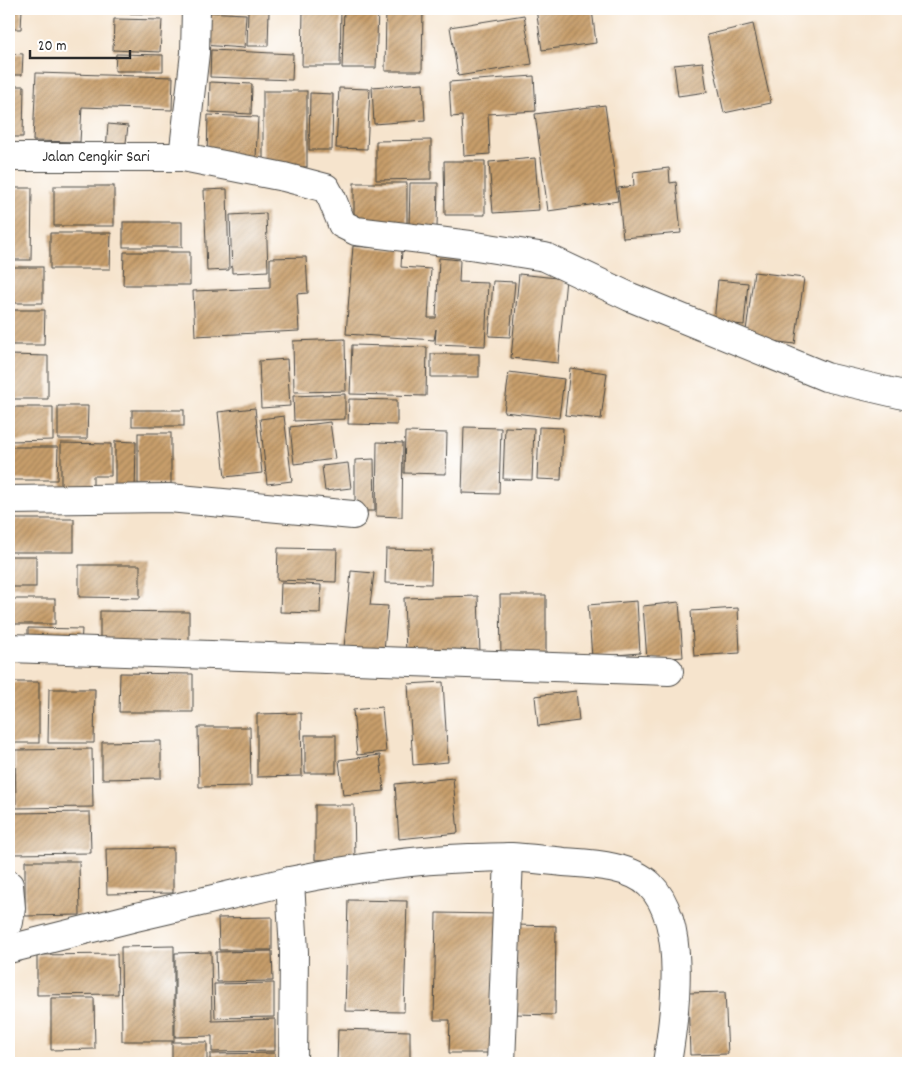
<svg xmlns="http://www.w3.org/2000/svg" width="917" height="1072" font-family="Dekko,sans-serif">
  <style>
    .building { fill: url(#building-hatch) }
    .lines { fill: none; stroke-linecap: round; stroke-linejoin: round }
    .street-casing { stroke: #494743; stroke-width: 30 }
    .secondary-casing { stroke: #494743; stroke-width: 30 }
    .street { stroke: #fff; stroke-width: 28 }
    .secondary { stroke: #fff; stroke-width: 28 }
    .labels { text-anchor: middle; dominant-baseline: central; stroke-width: 4; stroke-linejoin: round; paint-order: stroke }
    .street-label { font-size: 16px; fill: #2b2b2b; stroke: #fff }
  </style>
  <defs>
    <pattern id="building-hatch" width="6" height="6" patternUnits="userSpaceOnUse" patternTransform="scale(1.25)"><rect width="6" height="6" fill="#c79e6b"/><path d="M-1 1l2-2M0 6l6-6M5 7l2-2" fill="none" stroke="#a28158"/></pattern>
  </defs>
  <rect width="100%" height="100%" fill="#fff"/>
  <filter id="ink" filterUnits="userSpaceOnUse"><feTurbulence type="fractalNoise" baseFrequency=".02" numOctaves="2"/><feDisplacementMap in="SourceGraphic" scale="10" xChannelSelector="R" yChannelSelector="G"/><feConvolveMatrix kernelMatrix="1 2 1 2 8 2 1 2 1" color-interpolation-filters="sRGB"/></filter>
  <filter id="wash" filterUnits="userSpaceOnUse"><feTurbulence type="fractalNoise" baseFrequency=".0096" numOctaves="4" result="noise"/><feDisplacementMap in="SourceGraphic" scale="20" xChannelSelector="R" yChannelSelector="G"/><feGaussianBlur stdDeviation="1.12" result="paint"/><feColorMatrix in="noise" values="0 0 0 0 0 0 0 0 0 0 0 0 0 0 0 0 0 1.4 0 .05"/><feComposite in="paint" operator="in"/></filter>
  <g filter="url(#wash)">
    <rect width="100%" height="100%" fill="#f6e4cd"/>
    <g id="blocks">
      <g class="building">
        <polygon points="9,9 22,9 21,29 9,29"/>
        <polygon points="110,9 161,9 161,14 109,13"/>
        <polygon points="303,9 341,9 340,66 302,66"/>
        <polygon points="344,9 378,9 376,68 342,68"/>
        <polygon points="386,9 423,9 422,71 385,71"/>
        <polygon points="536,9 592,9 596,43 542,50"/>
        <polygon points="248,10 269,11 268,46 247,46"/>
        <polygon points="204,12 246,14 244,48 202,45"/>
        <polygon points="524,15 532,64 458,76 450,27"/>
        <polygon points="114,19 162,20 160,52 113,50"/>
        <polygon points="753,24 771,103 724,113 707,35"/>
        <polygon points="211,50 293,54 292,80 210,77"/>
        <polygon points="9,53 23,54 22,75 9,75"/>
        <polygon points="116,54 163,55 163,71 115,71"/>
        <polygon points="703,62 707,92 678,96 674,65"/>
        <polygon points="36,73 173,77 172,110 82,107 80,142 33,141"/>
        <polygon points="534,76 536,111 488,114 490,154 464,156 462,116 451,117 449,82"/>
        <polygon points="210,82 252,84 251,114 209,112"/>
        <polygon points="423,83 425,120 374,124 372,87"/>
        <polygon points="9,86 24,86 23,137 9,137"/>
        <polygon points="339,88 370,89 367,149 336,148"/>
        <rect x="263" y="91" width="44" height="76"/>
        <polygon points="310,93 333,94 332,150 309,150"/>
        <polygon points="605,105 618,201 548,211 535,114"/>
        <polygon points="208,115 258,117 256,158 207,157"/>
        <polygon points="108,124 128,126 125,151 106,150"/>
        <polygon points="431,140 431,179 376,180 376,141"/>
        <polygon points="535,158 539,210 493,213 489,162"/>
        <polygon points="444,161 485,161 485,215 445,215"/>
        <polygon points="669,168 670,183 676,182 681,233 623,238 618,188 634,186 633,172"/>
        <rect x="354" y="183" width="53" height="40"/>
        <polygon points="410,183 438,183 437,228 409,227"/>
        <rect x="54" y="186" width="60" height="40"/>
        <polygon points="9,188 32,188 31,260 9,260"/>
        <polygon points="227,189 229,270 207,271 204,190"/>
        <polygon points="266,213 268,271 232,273 230,215"/>
        <rect x="123" y="222" width="59" height="25"/>
        <polygon points="50,233 111,233 110,269 50,269"/>
        <polygon points="353,246 402,250 401,267 431,269 428,318 436,318 439,258 460,260 459,282 488,283 485,346 435,344 436,329 434,340 346,334"/>
        <polygon points="124,252 190,252 190,285 123,285"/>
        <polygon points="306,257 308,293 297,294 299,331 195,336 193,291 270,288 270,258"/>
        <rect x="9" y="267" width="34" height="36"/>
        <polygon points="754,272 804,278 795,344 745,338"/>
        <polygon points="519,274 566,279 558,363 511,358"/>
        <polygon points="718,280 748,283 744,325 714,322"/>
        <polygon points="493,281 515,282 510,337 489,336"/>
        <polygon points="9,310 45,310 44,345 9,345"/>
        <polygon points="345,339 346,391 294,392 293,341"/>
        <polygon points="352,345 427,347 426,396 350,394"/>
        <rect x="431" y="354" width="48" height="23"/>
        <polygon points="9,355 48,356 48,399 9,399"/>
        <polygon points="287,359 290,406 261,408 259,361"/>
        <polygon points="570,368 607,373 601,419 565,415"/>
        <polygon points="509,372 564,379 559,418 504,412"/>
        <polygon points="345,394 345,419 294,421 293,396"/>
        <polygon points="349,399 397,400 397,425 348,424"/>
        <polygon points="58,406 88,406 87,439 58,439"/>
        <polygon points="9,407 53,407 53,440 9,441"/>
        <polygon points="255,408 262,473 225,477 218,412"/>
        <rect x="132" y="410" width="52" height="16"/>
        <polygon points="284,416 292,481 267,484 260,419"/>
        <polygon points="330,422 335,459 294,464 290,427"/>
        <polygon points="464,427 501,428 499,494 462,493"/>
        <polygon points="505,427 534,428 532,480 503,479"/>
        <polygon points="539,427 563,428 561,480 537,479"/>
        <polygon points="405,432 447,433 446,474 404,473"/>
        <rect x="138" y="433" width="33" height="51"/>
        <polygon points="115,441 136,442 135,493 115,493"/>
        <polygon points="377,442 403,443 402,517 376,516"/>
        <polygon points="61,443 111,444 111,476 93,476 93,494 61,493"/>
        <polygon points="9,447 58,447 57,480 9,480"/>
        <polygon points="374,459 375,511 355,511 355,460"/>
        <polygon points="348,463 351,488 325,491 322,466"/>
        <rect x="9" y="519" width="65" height="33"/>
        <polygon points="278,548 337,549 336,582 277,580"/>
        <polygon points="386,549 432,550 431,584 385,583"/>
        <rect x="9" y="556" width="27" height="31"/>
        <polygon points="79,565 140,565 140,598 79,597"/>
        <polygon points="351,571 374,573 370,605 388,606 384,651 344,648"/>
        <polygon points="281,583 321,585 320,613 280,612"/>
        <polygon points="500,595 546,595 546,657 501,657"/>
        <polygon points="478,596 480,653 406,655 404,598"/>
        <rect x="9" y="599" width="46" height="25"/>
        <polygon points="637,601 640,653 592,657 588,605"/>
        <polygon points="679,602 683,657 647,660 643,606"/>
        <polygon points="738,608 740,653 694,656 691,611"/>
        <polygon points="100,611 189,612 189,645 100,645"/>
        <polygon points="28,628 82,629 81,646 28,646"/>
        <polygon points="120,673 193,674 193,712 119,712"/>
        <rect x="9" y="682" width="30" height="61"/>
        <polygon points="443,682 448,762 413,765 408,684"/>
        <polygon points="49,689 95,689 94,743 48,743"/>
        <polygon points="576,691 579,721 538,726 535,696"/>
        <polygon points="382,707 386,752 357,755 353,710"/>
        <polygon points="301,713 302,776 257,777 257,714"/>
        <polygon points="198,727 250,727 251,786 199,787"/>
        <rect x="305" y="735" width="31" height="38"/>
        <polygon points="161,741 161,778 102,779 102,742"/>
        <polygon points="92,749 93,807 16,808 15,750"/>
        <polygon points="380,755 384,791 343,795 339,760"/>
        <polygon points="453,778 458,833 399,839 395,784"/>
        <polygon points="315,805 354,805 355,859 315,860"/>
        <polygon points="90,812 91,853 13,854 13,813"/>
        <polygon points="173,848 173,893 107,894 106,849"/>
        <polygon points="25,861 79,861 80,915 25,916"/>
        <polygon points="348,900 407,901 404,1012 345,1011"/>
        <polygon points="436,913 501,914 498,1053 449,1053 450,1020 434,1020"/>
        <polygon points="272,917 272,950 219,950 218,918"/>
        <polygon points="516,925 556,926 555,1015 515,1014"/>
        <polygon points="174,946 174,1041 122,1041 121,947"/>
        <polygon points="272,951 273,981 217,982 216,952"/>
        <polygon points="211,952 212,1021 275,1019 275,1051 212,1052 212,1036 175,1037 175,953"/>
        <polygon points="117,954 118,994 37,995 37,955"/>
        <polygon points="274,983 274,1017 215,1018 214,984"/>
        <polygon points="725,992 728,1054 690,1055 688,993"/>
        <polygon points="51,998 94,998 95,1049 51,1050"/>
        <polygon points="338,1029 410,1031 410,1063 337,1063"/>
        <rect x="172" y="1042" width="35" height="21"/>
        <polygon points="275,1053 275,1063 210,1063 210,1054"/>
      </g>
    </g>
  </g>
  <g filter="url(#ink)">
    <use href="#blocks" fill-opacity="0" stroke="#494743" stroke-width="1"/>
    <g class="lines">
      <g class="street-casing">
        <g id="street">
          <polyline points="9,500 169,498 353,515"/>
          <polyline points="9,648 669,671"/>
          <polyline points="9,885 11,908 9,922"/>
          <polyline points="9,949 136,917 290,881"/>
          <path d="M293,1063l1,-111 -4,-71c59,-12 118,-21 179,-23 14,0 28,-1 42,-1 17,1 35,3 53,5 26,2 66,3 86,23 38,38 25,130 17,178"/>
          <polyline points="501,1063 509,857"/>
        </g>
      </g>
      <g class="secondary-casing">
        <g id="secondary">
          <polyline points="9,157 183,157 284,177 326,188 332,199 342,224 356,231 470,245 545,257 630,297 826,377 908,396"/>
          <polyline points="183,157 195,53 196,9"/>
        </g>
      </g>
      <use href="#street" class="street"/>
      <use href="#secondary" class="secondary"/>
    </g>
  </g>
  <g class="labels">
    <g class="street-label">
      <text x="96" y="157">Jalan Cengkir Sari</text>
    </g>
  </g>
  <rect width="917" height="1072" fill="none" stroke="#fff" stroke-width="30"/>
  <path d="M30 50v8h100v-8" fill="none" stroke="#2b2b2b" stroke-width="2.5"/>
  <text x="38" y="50" font-size="15" fill="#2b2b2b" stroke="#ffffff" stroke-width="4" paint-order="stroke">20 m</text>
</svg>
